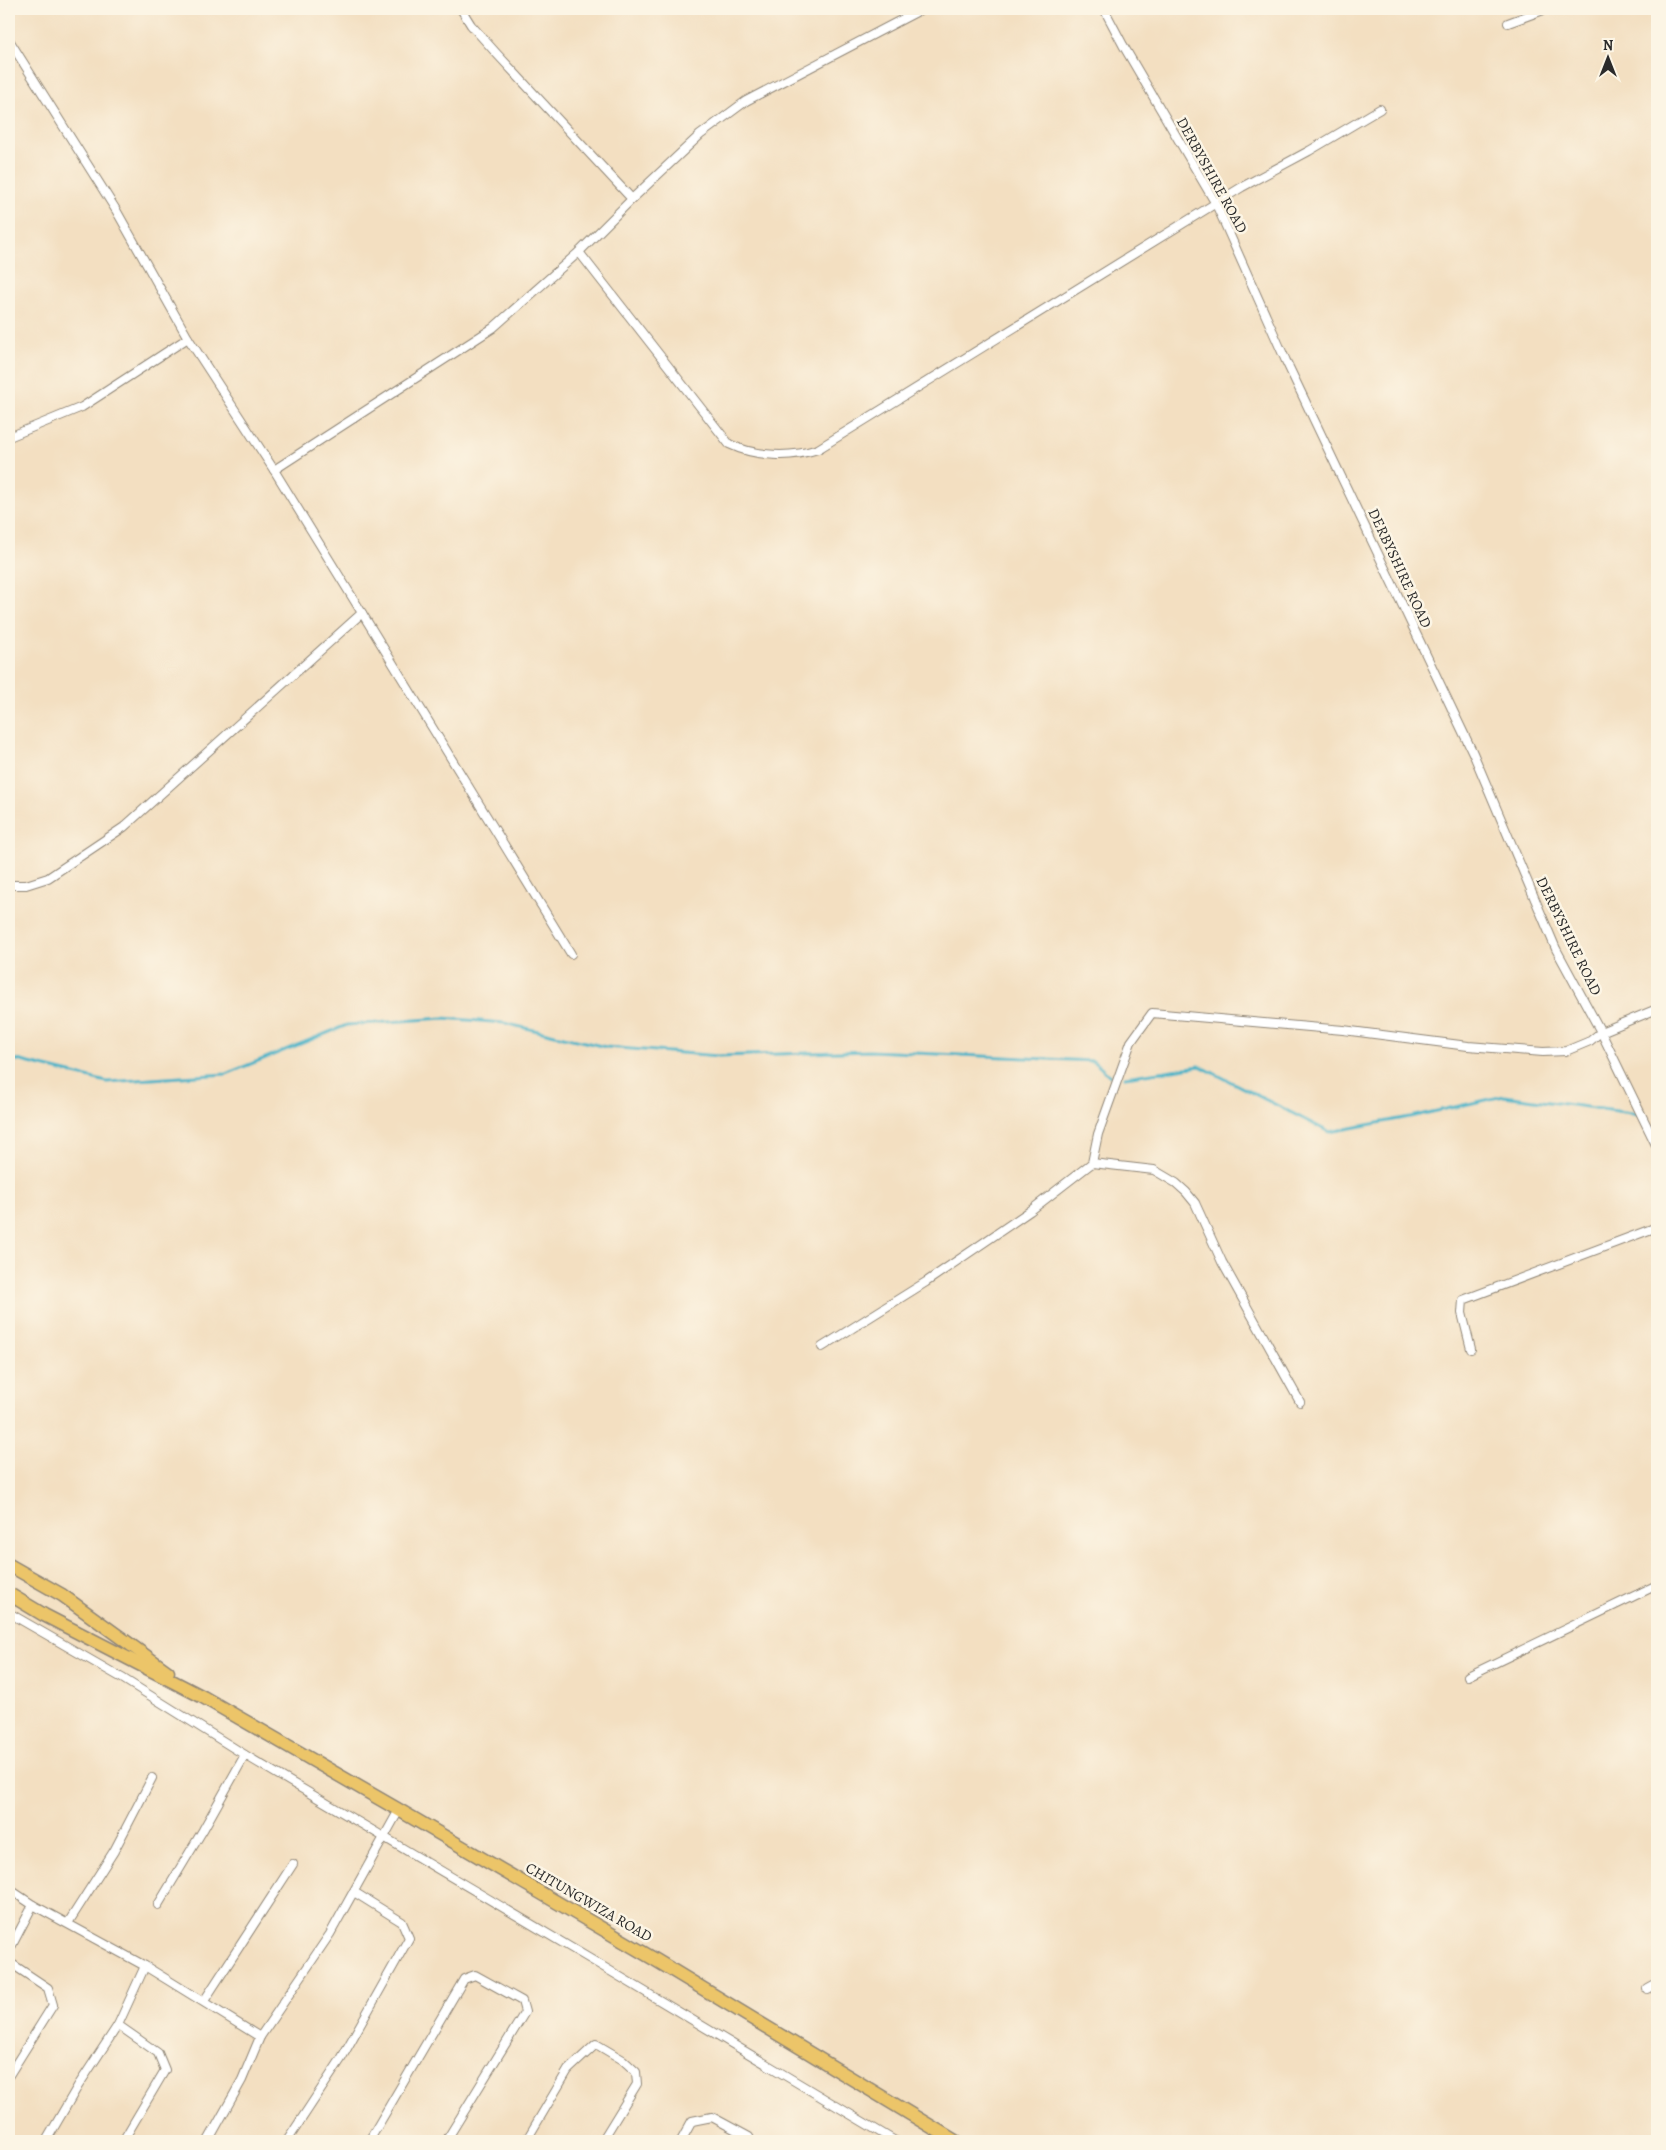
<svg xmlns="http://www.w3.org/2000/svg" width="1666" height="2150" font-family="Alegreya,serif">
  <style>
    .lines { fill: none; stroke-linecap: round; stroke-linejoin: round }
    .stream { stroke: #49b3c8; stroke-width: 3 }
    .street-casing { stroke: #8f8576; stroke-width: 10 }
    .primary-casing { stroke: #8f8576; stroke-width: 15 }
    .street { stroke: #fff; stroke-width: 8 }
    .primary { stroke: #ecc569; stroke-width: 12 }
    .labels { text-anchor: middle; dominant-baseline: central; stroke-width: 5; stroke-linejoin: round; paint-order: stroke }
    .street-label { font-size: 15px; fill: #2b2b2b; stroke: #fcf5e5 }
  </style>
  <rect width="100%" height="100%" fill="#fcf5e5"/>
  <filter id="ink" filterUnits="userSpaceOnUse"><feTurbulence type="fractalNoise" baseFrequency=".02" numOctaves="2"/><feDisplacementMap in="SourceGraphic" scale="10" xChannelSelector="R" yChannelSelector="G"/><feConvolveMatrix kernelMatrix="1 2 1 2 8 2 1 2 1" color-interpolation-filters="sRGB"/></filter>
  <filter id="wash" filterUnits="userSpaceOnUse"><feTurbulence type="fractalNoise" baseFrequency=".0096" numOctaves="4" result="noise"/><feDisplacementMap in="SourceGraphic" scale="20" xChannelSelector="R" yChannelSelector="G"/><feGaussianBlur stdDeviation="1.12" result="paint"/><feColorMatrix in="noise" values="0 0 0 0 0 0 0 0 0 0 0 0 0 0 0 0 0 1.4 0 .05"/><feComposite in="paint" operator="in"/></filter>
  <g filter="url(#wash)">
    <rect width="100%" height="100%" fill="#f3dfc1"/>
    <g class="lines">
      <g class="stream">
        <polyline points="9,1058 107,1082 226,1074 347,1025 443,1018 504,1023 606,1047 719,1056 870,1051 1093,1061 1110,1076"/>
        <polyline points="1125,1077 1200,1066 1329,1132 1410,1117 1504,1096 1639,1114"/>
      </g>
    </g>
  </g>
  <g filter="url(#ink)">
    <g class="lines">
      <g class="street-casing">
        <g id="street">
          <polyline points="461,9 471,25 497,54 632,199"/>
          <polyline points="1104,9 1123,45 1216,204 1286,361 1473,753 1556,949 1601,1032 1657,1147"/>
          <polyline points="1508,23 1546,9"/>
          <polyline points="9,40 116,210 188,338 274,470 362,613 124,827 48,878 26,885 9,885"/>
          <path d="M579,252l150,192c27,13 62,14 89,5l424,-262 67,-36 71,-42"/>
          <polyline points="9,437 82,407 188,338"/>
          <polyline points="274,470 493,328 579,252 632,199 700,135 746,101 922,9"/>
          <polyline points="362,613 571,954"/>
          <polyline points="1092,1163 1154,1170 1176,1183 1186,1192 1195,1203 1222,1262 1300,1402"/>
          <polyline points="822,1347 926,1282 1030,1211 1092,1163 1098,1134 1131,1042 1152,1013 1343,1030 1468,1046 1543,1052 1566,1051 1590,1041 1601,1032 1657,1009"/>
          <polyline points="1471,1349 1462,1313 1463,1300 1657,1227"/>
          <polyline points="9,1613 122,1678 245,1755 607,1969 895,2141"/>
          <polyline points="1468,1676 1657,1585"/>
          <polyline points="9,1889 33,1905 145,1966 260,2037"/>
          <polyline points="158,1905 203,1830 245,1755"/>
          <polyline points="68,1923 114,1851 152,1778"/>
          <polyline points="9,1951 33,1905"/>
          <polyline points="9,1962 48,1988 53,2005 9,2075"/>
          <polyline points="1648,1989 1657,1984"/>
          <polyline points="204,2001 293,1864"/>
          <polyline points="118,2025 158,2053 165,2070 123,2141"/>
          <polyline points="46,2141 78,2086 118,2025 145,1966"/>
          <polyline points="208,2141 242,2080 260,2037 330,1934 399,1810"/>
          <polyline points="287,2141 341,2059 409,1938 402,1922 354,1892"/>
          <polyline points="369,2141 464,1979 475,1975 522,2001 525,2012 446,2141"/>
          <polyline points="526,2141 568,2070 596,2044 623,2060 636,2072 637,2084 602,2141"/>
          <polyline points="681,2141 692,2121 712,2117 749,2137 751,2141"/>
        </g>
      </g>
      <g class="primary-casing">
        <g id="primary">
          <polyline points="9,1565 62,1595 168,1672"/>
          <polyline points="9,1594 44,1615 203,1697 399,1810 654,1959 955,2141"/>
        </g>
      </g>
      <use href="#street" class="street"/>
      <use href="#primary" class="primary"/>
    </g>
  </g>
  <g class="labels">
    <g class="street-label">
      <text transform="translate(1212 175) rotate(61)">DERBYSHIRE ROAD</text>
      <text transform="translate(1400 568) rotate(65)">DERBYSHIRE ROAD</text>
      <text transform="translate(1569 936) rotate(64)">DERBYSHIRE ROAD</text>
      <text transform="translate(589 1902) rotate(30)">CHITUNGWIZA ROAD</text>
    </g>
  </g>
  <rect width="1666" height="2150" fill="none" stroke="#fcf5e5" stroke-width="30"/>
  <g transform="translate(1608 58)" stroke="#fcf5e5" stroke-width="4" paint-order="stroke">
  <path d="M0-4L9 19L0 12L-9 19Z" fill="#2b2b2b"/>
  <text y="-8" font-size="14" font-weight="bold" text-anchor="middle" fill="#2b2b2b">N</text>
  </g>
</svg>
